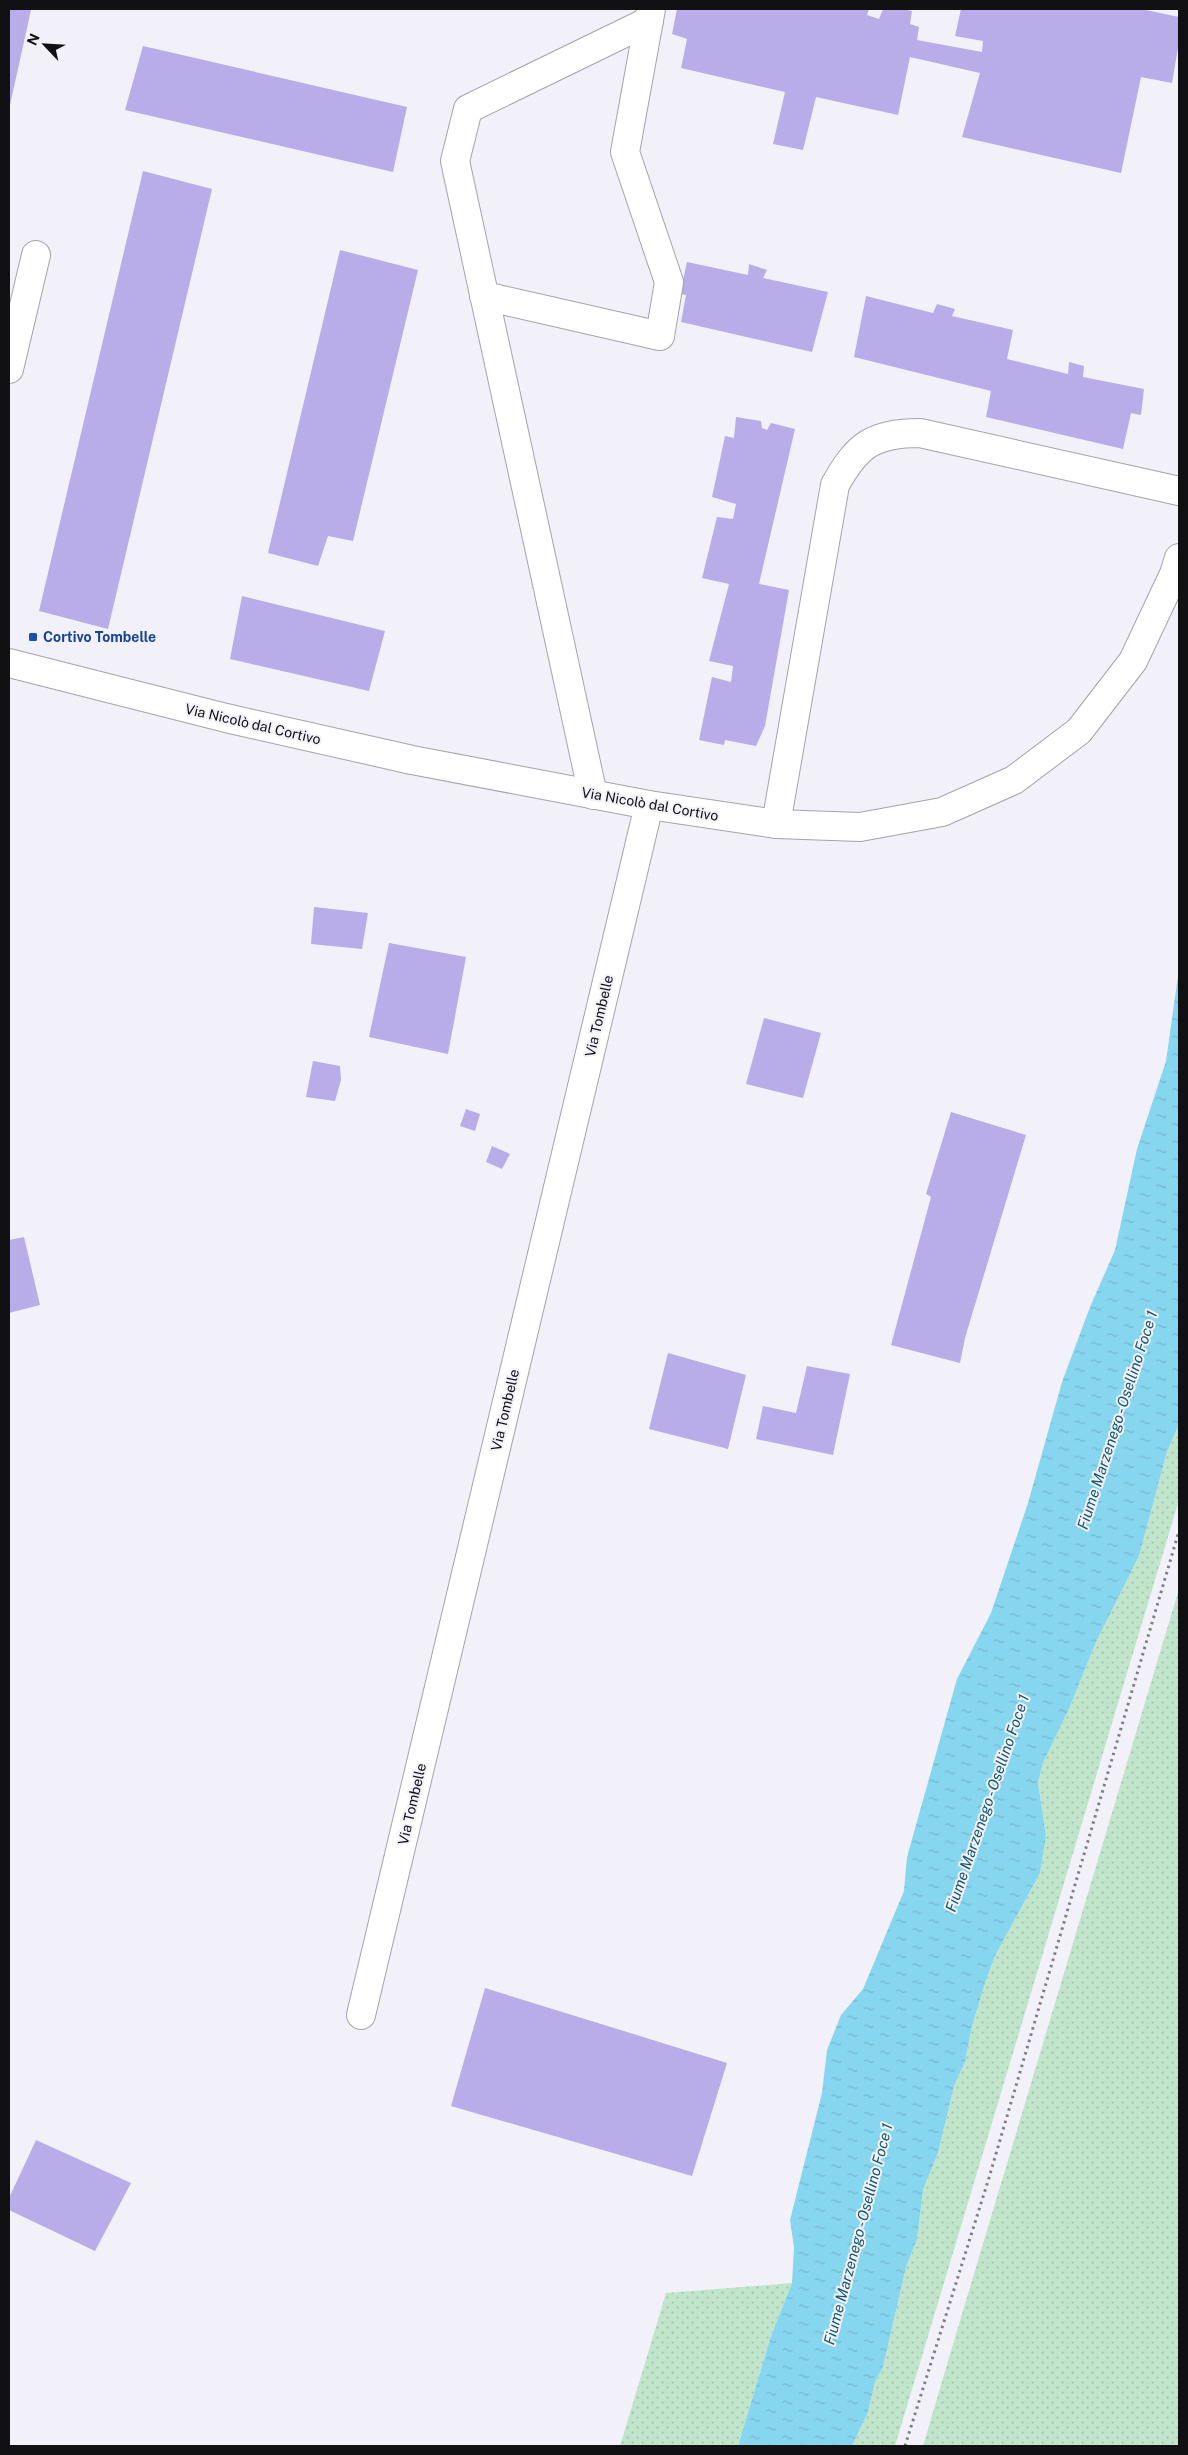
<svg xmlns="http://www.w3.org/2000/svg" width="1188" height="2455" font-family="'Public Sans',sans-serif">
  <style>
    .grass { fill: url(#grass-dots) }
    .water { fill: url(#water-ripples) }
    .building { fill: #b8ade9 }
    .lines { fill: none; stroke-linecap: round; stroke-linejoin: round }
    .minor-casing { stroke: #a4a3ac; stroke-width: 30 }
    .path { stroke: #807f84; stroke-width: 3; stroke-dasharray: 2.5 4; stroke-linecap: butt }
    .minor { stroke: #fff; stroke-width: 28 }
    .transit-dot { fill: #1a4fb4; stroke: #f2f1f9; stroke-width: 2 }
    .labels { text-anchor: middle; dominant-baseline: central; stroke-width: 4; stroke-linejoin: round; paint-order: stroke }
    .transit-label { font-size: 14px; font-weight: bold; fill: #164399; stroke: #f2f1f9; text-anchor: start }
    .street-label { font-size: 14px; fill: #111013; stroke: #f2f1f9 }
    .water-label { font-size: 15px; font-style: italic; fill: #125566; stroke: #f2f1f9 }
  </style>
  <defs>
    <pattern id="grass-dots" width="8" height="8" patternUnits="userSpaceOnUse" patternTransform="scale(1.25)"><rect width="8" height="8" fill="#c1e5cb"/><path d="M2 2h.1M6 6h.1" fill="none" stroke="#a5c3ad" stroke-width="1.8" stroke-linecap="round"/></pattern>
    <pattern id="water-ripples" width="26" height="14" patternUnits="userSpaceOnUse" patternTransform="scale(1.25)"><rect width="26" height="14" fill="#87d6ef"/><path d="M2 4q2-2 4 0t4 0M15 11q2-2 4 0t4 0" fill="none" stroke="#74b7cc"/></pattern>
  </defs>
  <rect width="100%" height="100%" fill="#f2f1f9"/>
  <g class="grass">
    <polygon points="1179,1424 1179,1500 895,2446 852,2446 868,2412 875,2382 883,2367 906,2267 917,2239 923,2190 938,2153 954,2086 965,2062 972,2026 985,1983 995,1956 1040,1873 1046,1836 1038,1782 1043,1763 1069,1709 1096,1642 1139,1556 1167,1452"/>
    <polygon points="1179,1589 1179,2446 923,2446 959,2324"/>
    <polygon points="792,2283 771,2336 738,2446 620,2446 666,2293"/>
  </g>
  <polygon class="water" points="1179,969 1179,1424 1167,1452 1139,1556 1096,1642 1069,1709 1043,1763 1038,1782 1046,1836 1040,1873 995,1956 985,1983 972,2026 965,2062 954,2086 938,2153 923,2190 917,2239 906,2267 883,2367 875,2382 868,2412 852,2446 738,2446 771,2336 792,2283 794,2248 790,2220 822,2093 827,2050 841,2015 863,1989 904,1891 907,1857 957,1679 991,1613 1028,1503 1062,1382 1090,1307 1115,1250 1137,1149 1166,1061"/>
  <g class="building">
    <polygon points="9,9 31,10 10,105 9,105"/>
    <polygon points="677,9 869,9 867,15 879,19 883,9 901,9 912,11 910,24 919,27 917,40 982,52 983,41 955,36 961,9 1141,9 1179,17 1179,42 1172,83 1141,77 1121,173 962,137 980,73 910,57 898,115 816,97 803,150 773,144 785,92 681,68 687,39 672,34"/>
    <polygon points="143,46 407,107 393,172 125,110"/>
    <polygon points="143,171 212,189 108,629 39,611"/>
    <polygon points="340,250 418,270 353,541 328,536 318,566 268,553"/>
    <polygon points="687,262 748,275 749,264 767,270 763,278 828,292 812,352 681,322 686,295 680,294"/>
    <polygon points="866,296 933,313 937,304 955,309 952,316 1013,330 1007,359 1068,374 1069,362 1084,366 1083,377 1144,389 1141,415 1131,413 1123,449 986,417 991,391 854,357"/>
    <polygon points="736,417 761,421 762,428 767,430 771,423 795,429 759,584 789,590 765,726 756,746 725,740 724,745 699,740 712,677 731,682 733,666 709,661 729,584 702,578 717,517 733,519 736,504 712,497 725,436 734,438"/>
    <polygon points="242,596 385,631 369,691 230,659"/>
    <polygon points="314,907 368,913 362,949 311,944"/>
    <polygon points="389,943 466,957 448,1054 369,1037"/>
    <polygon points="764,1018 821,1033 803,1098 746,1084"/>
    <polygon points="313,1061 340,1066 341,1080 335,1101 306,1097"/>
    <polygon points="466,1109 480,1114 475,1131 460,1126"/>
    <polygon points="951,1112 1026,1135 965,1338 960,1363 891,1345 931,1197 926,1194"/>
    <polygon points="492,1146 510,1154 502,1169 486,1162"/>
    <polygon points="24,1237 40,1305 9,1313 9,1240"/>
    <polygon points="668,1353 746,1375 728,1449 649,1429"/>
    <polygon points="807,1366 850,1374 833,1455 756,1439 763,1406 796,1413"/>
    <polygon points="485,1988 727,2063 692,2176 451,2106"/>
    <polygon points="36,2140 131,2183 95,2251 9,2210 9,2198"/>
  </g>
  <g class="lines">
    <g class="minor-casing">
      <g id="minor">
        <polyline points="484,296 660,336 669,282 625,152 651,9"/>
        <polyline points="9,369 36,255"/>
        <polyline points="9,663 226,718 412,760 649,805 776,824 860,827 942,812 1014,780 1079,731 1133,661 1174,574 1179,558"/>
        <polyline points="593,795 455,161 468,109 649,21"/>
        <path d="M776,824l59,-339c22,-40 38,-52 85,-52l259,58"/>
        <polyline points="361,2015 649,805"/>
      </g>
    </g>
    <polyline class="path" points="905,2446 988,2181 1179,1531"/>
    <use href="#minor" class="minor"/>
  </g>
  <rect class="transit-dot" x="28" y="632" width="10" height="10" rx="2.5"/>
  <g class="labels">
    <g class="transit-label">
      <text x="43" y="637">Cortivo Tombelle</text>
    </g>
    <g class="street-label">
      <text transform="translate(253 724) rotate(13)">Via Nicolò dal Cortivo</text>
      <text transform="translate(650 804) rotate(10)">Via Nicolò dal Cortivo</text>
      <text transform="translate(599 1016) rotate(-77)">Via Tombelle</text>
      <text transform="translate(505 1410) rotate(-77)">Via Tombelle</text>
      <text transform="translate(412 1804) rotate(-77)">Via Tombelle</text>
    </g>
    <g class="water-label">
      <text transform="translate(1117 1420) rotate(-72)">Fiume Marzenego - Osellino Foce 1</text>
      <text transform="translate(987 1803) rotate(-71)">Fiume Marzenego - Osellino Foce 1</text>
      <text transform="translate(858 2234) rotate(-75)">Fiume Marzenego - Osellino Foce 1</text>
    </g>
  </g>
  <rect width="1188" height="2455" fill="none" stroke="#111013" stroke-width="20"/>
  <g transform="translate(45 45) rotate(295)" stroke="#f2f1f9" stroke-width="4" paint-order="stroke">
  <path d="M0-4L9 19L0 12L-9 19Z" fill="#111013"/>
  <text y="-8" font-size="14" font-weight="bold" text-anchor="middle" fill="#111013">N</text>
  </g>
</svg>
